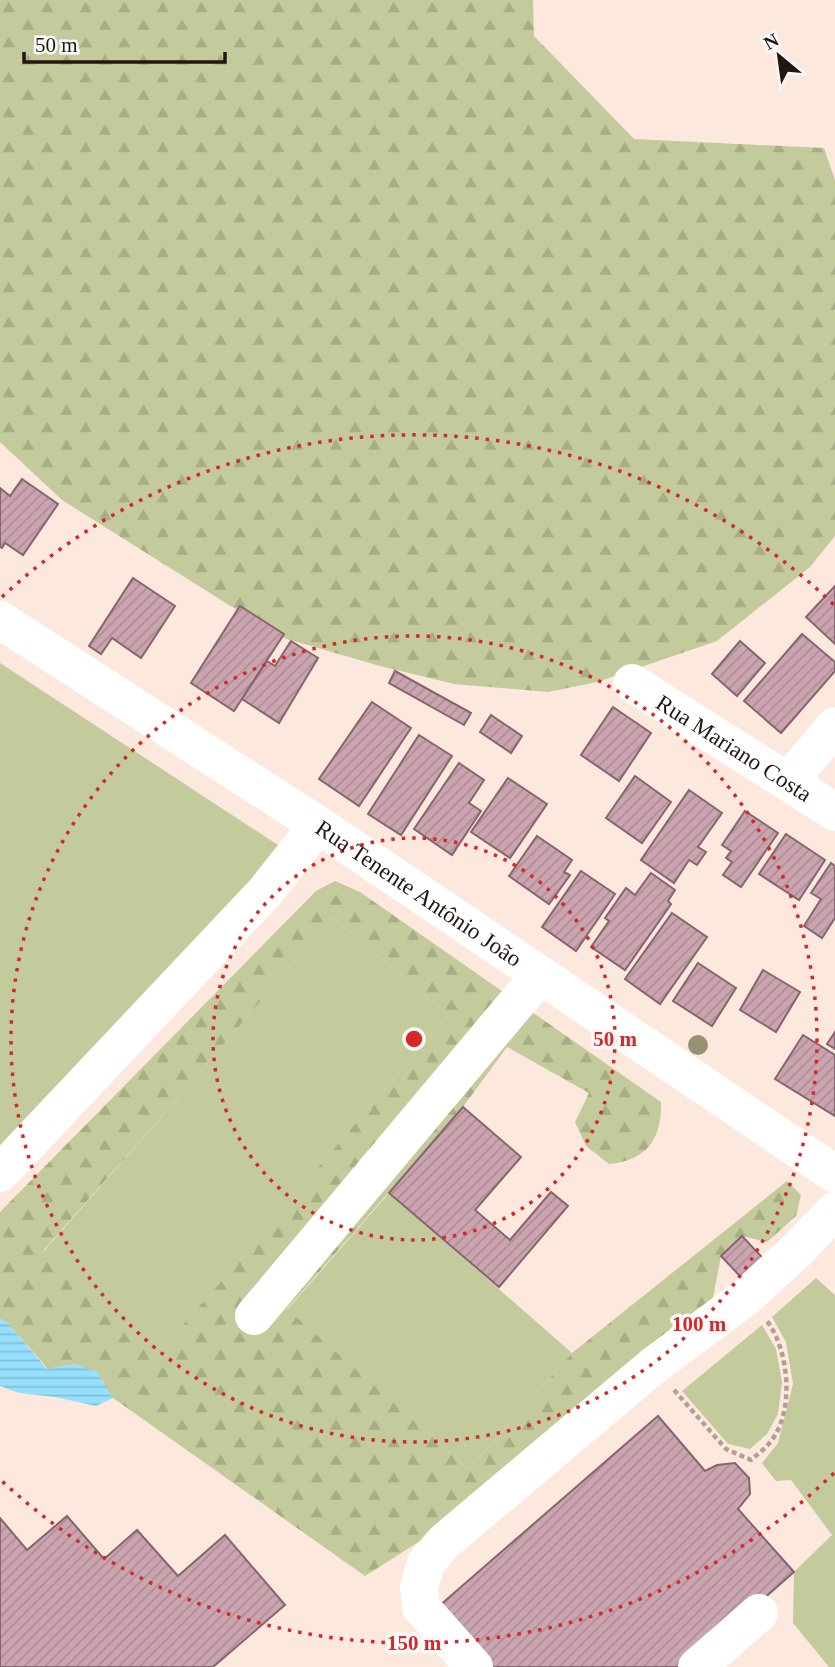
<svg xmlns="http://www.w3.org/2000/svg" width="835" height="1667" font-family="Georgia,serif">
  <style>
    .green { fill: #c3ca9b }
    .forest { fill: url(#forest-firs); fill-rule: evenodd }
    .water { fill: url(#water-rules) }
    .building { fill: url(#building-hatch); stroke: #87656f; stroke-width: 2 }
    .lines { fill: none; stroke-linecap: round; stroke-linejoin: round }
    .path { stroke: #b19f96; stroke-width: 4.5; stroke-dasharray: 5 3.5; stroke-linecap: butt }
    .minor { stroke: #fff; stroke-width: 38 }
    .tree { fill: #979173 }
    .ring { fill: none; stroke: #d62828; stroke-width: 3.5; stroke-dasharray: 3.5 7 }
    .labels { text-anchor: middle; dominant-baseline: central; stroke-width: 7; stroke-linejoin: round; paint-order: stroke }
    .street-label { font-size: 23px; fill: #221610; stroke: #fafafa }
    .centre { fill: #d62828; stroke: #fafafa; stroke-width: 3.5 }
    .ring-label { font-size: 21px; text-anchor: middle; font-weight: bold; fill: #d62828; stroke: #fafafa; stroke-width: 7; stroke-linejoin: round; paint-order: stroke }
  </style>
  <defs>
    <pattern id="forest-firs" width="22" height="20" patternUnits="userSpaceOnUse" patternTransform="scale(1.75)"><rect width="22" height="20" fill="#c3ca9b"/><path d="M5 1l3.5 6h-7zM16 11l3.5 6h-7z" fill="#a7ad84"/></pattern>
    <pattern id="water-rules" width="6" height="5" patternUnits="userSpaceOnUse" patternTransform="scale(1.75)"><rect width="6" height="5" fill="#96dffd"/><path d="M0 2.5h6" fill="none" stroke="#81bfd8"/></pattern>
    <pattern id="building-hatch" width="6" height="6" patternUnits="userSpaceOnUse" patternTransform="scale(1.75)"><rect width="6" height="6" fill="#caa5af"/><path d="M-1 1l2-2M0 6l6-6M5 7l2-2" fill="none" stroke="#ad8d96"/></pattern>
  </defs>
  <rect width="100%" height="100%" fill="#fde8de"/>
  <g class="green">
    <polygon points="0,663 284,849 0,1163"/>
    <polygon points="332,917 448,1015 314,1172 301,1191 159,1353 43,1252 185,1090"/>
    <polygon points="389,1193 572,1353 469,1469 287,1310"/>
    <polygon points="816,1278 835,1295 835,1667 829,1667 793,1623 794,1572 832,1535 791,1480 776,1481 762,1463 778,1443 793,1384 786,1342 772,1317"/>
    <polygon points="762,1325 776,1349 782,1382 778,1414 767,1434 750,1449 728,1444 682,1391"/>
  </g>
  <g class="forest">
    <polygon points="0,0 533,0 534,36 634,139 824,148 835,180 835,536 810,567 717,641 597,682 548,692 454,684 380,666 280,637 62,500 0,442"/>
    <path d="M335,881l25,11 301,210c1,37 -14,58 -52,62l-23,-18 -11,-24 14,-29 -82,-46 -44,60 -176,202 182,160 103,-116 215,-172 14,14 -5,21 -29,26 -25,-6 -21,20 -9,47 -267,222 -80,51 -252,-178 -16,-26 -22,-8 -27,5 -41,-47 -7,-3v-107l316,-321zM332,917l116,98 -134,157 -13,19 -142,161 -116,-101 142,-161z"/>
  </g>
  <polygon class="water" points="0,1319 7,1322 47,1369 75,1364 97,1372 113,1398 96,1406 55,1397 19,1393 0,1386"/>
  <g class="building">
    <polygon points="22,479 58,504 23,555 5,543 2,548 0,547 0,488 10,496"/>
    <polygon points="133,578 175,606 141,658 112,638 101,654 89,646"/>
    <polygon points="835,586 835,644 806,617"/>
    <polygon points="240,606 284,634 234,711 191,683"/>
    <polygon points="802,634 835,662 835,671 781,733 744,701"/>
    <polygon points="291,641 318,658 279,723 242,699 267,661 275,666"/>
    <polygon points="740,641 765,663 737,696 712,674"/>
    <polygon points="395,671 471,713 464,725 389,683"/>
    <polygon points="372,702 411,728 359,806 319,779"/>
    <polygon points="613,707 651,733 619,781 581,755"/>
    <polygon points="491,715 522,736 511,753 480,732"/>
    <polygon points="419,735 452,756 401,835 368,814"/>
    <polygon points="459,763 484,780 469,803 481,811 452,855 414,829"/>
    <polygon points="635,776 671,802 642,843 606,818"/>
    <polygon points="508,778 547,804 510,858 471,832"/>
    <polygon points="689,790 722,813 698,847 706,852 697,865 689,860 674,883 641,860"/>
    <polygon points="745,811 778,833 741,887 723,875 732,862 726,858 731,851 722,845"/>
    <polygon points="786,834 825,860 799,900 759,874"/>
    <polygon points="537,836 572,860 564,872 570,875 549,904 509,876"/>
    <polygon points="831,863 835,866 835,918 822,938 804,926 821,899 811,893"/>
    <polygon points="581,871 615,894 576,951 542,927"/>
    <polygon points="651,873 675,890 668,901 671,904 625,970 591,947 609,921 605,918 626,888 635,895"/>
    <polygon points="672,913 707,937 660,1004 625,979"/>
    <polygon points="698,963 736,988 712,1026 673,1001"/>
    <polygon points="763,970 800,992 776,1032 740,1010"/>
    <polygon points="835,1032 835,1049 827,1044"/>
    <polygon points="803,1035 835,1055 835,1116 775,1079"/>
    <polygon points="463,1107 521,1157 475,1210 510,1240 551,1192 568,1206 499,1287 389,1193"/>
    <polygon points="742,1236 774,1270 753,1290 721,1256"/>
    <polygon points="658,1416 705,1471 717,1465 735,1463 749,1478 750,1494 738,1509 794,1572 686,1667 493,1667 439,1606"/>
    <polygon points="67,1516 104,1559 137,1530 178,1576 225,1535 285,1605 213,1667 0,1667 0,1518 27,1550"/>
  </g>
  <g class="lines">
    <path class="path" d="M674,1390l52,59 25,11c7,-6 15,-12 20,-19 24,-30 18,-91 -4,-120"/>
    <g class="minor">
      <path id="s1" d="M0,620l318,205 517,349"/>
      <path id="s2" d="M632,683l203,129"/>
      <polyline points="788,782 835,726"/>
      <polyline points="0,1173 265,892 318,825"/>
      <polyline points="254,1316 540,975"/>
      <polyline points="474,1667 421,1607 419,1587 426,1563 444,1542 653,1366 747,1296 797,1250 835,1211"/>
      <polyline points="697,1667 759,1613"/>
    </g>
  </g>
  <circle class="tree" cx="698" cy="1045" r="10"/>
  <g class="ring">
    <circle cx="414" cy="1039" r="201"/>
    <circle cx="414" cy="1039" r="403"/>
    <path d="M834 1473A604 604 0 0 1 2 1481M2 597A604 604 0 0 1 834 605"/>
  </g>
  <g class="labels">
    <g class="street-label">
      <text stroke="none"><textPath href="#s2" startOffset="121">Rua Mariano Costa</textPath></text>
      <text stroke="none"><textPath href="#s1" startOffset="500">Rua Tenente Antônio João</textPath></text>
    </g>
  </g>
  <circle cx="414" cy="1039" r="10" class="centre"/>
  <g class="ring-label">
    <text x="615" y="1046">50 m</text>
    <text x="699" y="1331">100 m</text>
    <text x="414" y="1650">150 m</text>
  </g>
  <g transform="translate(779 56) rotate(331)" stroke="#fafafa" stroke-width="5" paint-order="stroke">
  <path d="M0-5L12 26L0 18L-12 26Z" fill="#221610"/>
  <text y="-10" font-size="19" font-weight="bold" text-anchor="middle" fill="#221610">N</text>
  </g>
  <path d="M24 52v10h201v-10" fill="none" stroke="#221610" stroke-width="3.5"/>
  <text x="35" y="52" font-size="21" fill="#221610" stroke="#fafafa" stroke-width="5" paint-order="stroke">50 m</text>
</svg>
